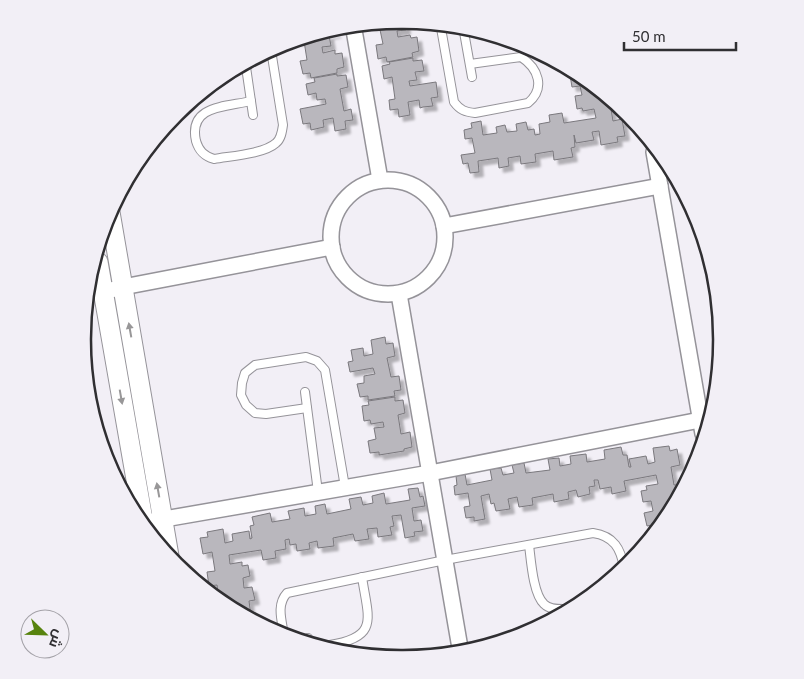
<svg xmlns="http://www.w3.org/2000/svg" width="804" height="679" font-family="Lato,Cairo,sans-serif">
  <style>
    .building { fill: #b9b7bd; stroke: #7a787d; filter: url(#shadow) }
    .lines { fill: none; stroke-linecap: round; stroke-linejoin: round }
    .service-casing { stroke: #959399; stroke-width: 10 }
    .minor-casing { stroke: #959399; stroke-width: 18 }
    .tertiary-casing { stroke: #959399; stroke-width: 21 }
    .service { stroke: #fff; stroke-width: 8 }
    .minor { stroke: #fff; stroke-width: 15 }
    .tertiary { stroke: #fff; stroke-width: 19 }
    .oneway { fill: #989798 }
    .rim { fill: none; stroke: #302f32; stroke-width: 2.5 }
  </style>
  <defs>
    <filter id="shadow"><feDropShadow dx="4.5" dy="4.5" stdDeviation="1" flood-color="#0004"/></filter>
  </defs>
  <rect width="100%" height="100%" fill="#f2eff6"/>
  <g class="building">
    <polygon points="402,20 405,21 406,30 397,31 398,37 410,35 411,38 417,37 419,51 412,53 413,57 387,62 386,57 378,59 376,45 383,44 379,25 371,26"/>
    <polygon points="337,33 329,35 331,46 322,47 323,53 335,50 335,54 342,53 344,67 337,69 337,73 311,78 310,73 303,74 300,61 307,60 304,41 295,41"/>
    <polygon points="413,58 413,61 422,60 424,71 415,72 417,80 409,81 410,86 436,82 438,97 431,98 433,106 423,107 420,108 419,100 408,102 410,115 399,117 398,109 390,110 389,100 395,99 392,77 384,79 382,66 390,64 389,62"/>
    <polygon points="337,74 337,76 346,75 348,87 340,89 344,111 351,109 353,120 345,121 346,129 335,131 333,118 323,120 324,127 311,130 310,123 303,124 300,109 326,104 325,99 317,100 316,93 308,95 306,84 315,82 314,78"/>
    <polygon points="570,75 611,103 610,103 613,121 622,119 625,136 617,137 618,142 601,145 599,131 592,132 594,140 576,143 574,135 575,147 571,148 573,157 554,160 553,151 535,154 536,162 521,164 520,156 508,158 509,166 499,168 498,158 478,161 479,172 470,173 468,163 463,164 461,155 475,153 472,138 465,139 464,130 472,128 471,123 481,121 483,135 497,133 496,127 505,125 507,132 517,131 516,124 526,122 528,130 534,129 535,135 540,134 539,124 550,122 549,115 562,113 564,123 596,118 594,109 583,111 582,108 577,109 575,96 582,95 580,86 572,87"/>
    <polygon points="385,337 386,344 393,343 395,356 387,358 391,377 399,376 401,390 394,391 395,396 368,400 368,396 360,397 357,384 364,383 364,376 375,374 373,368 350,372 348,362 353,361 351,350 363,348 364,356 373,354 371,340"/>
    <polygon points="395,397 395,401 403,400 405,413 398,415 401,434 410,432 412,447 404,449 404,451 379,455 379,452 370,453 368,441 376,439 374,428 384,427 383,422 371,424 370,420 364,421 362,406 369,405 368,401"/>
    <polygon points="669,446 670,451 677,449 680,465 671,467 674,485 683,484 653,528 653,525 647,526 644,513 653,511 651,501 643,502 641,491 647,490 646,486 658,484 656,475 624,481 626,491 612,494 611,487 600,489 598,480 594,480 595,486 589,487 590,494 578,497 576,490 568,492 569,499 554,502 553,494 532,498 533,505 519,507 517,497 508,499 510,509 496,511 494,503 491,504 489,494 481,496 485,519 474,521 474,517 466,518 464,507 470,506 468,493 455,495 454,486 457,485 456,476 465,474 467,485 492,480 490,469 501,468 503,475 514,473 512,465 524,463 526,473 550,470 548,459 559,458 560,466 571,464 570,456 586,454 587,462 605,459 604,450 621,447 623,455 627,455 629,467 631,467 629,459 646,456 648,464 655,462 653,448"/>
    <polygon points="418,488 420,497 423,496 425,506 412,508 414,521 421,520 423,531 414,532 415,536 405,538 401,515 392,516 394,526 390,527 392,535 378,537 377,528 367,529 369,539 355,541 353,534 333,538 334,546 318,548 317,541 309,543 310,549 297,551 296,544 290,545 289,539 285,540 286,549 275,551 276,558 263,560 261,550 229,555 230,564 242,562 242,566 248,565 250,576 243,578 244,588 252,587 255,600 249,601 251,616 218,593 217,585 209,586 207,572 215,571 212,552 203,554 200,538 208,537 207,532 223,529 225,543 233,541 232,534 249,531 250,539 252,538 250,526 254,525 252,517 270,513 272,522 290,519 288,511 304,508 305,516 316,514 315,506 325,504 327,514 351,509 349,499 361,497 363,505 373,503 372,496 384,493 386,504 410,500 408,489"/>
  </g>
  <g class="lines">
    <g class="service-casing">
      <g id="service">
        <path d="M441,28l13,74c6,8 11,10 21,11l53,-10c18,-15 10,-35 -7,-46l-51,7"/>
        <polyline points="464,32 472,77"/>
        <polyline points="246,67 253,115"/>
        <path d="M251,101c-25,6 -63,4 -55,40 3,10 8,15 18,18 16,-3 50,-5 62,-16 5,-4 6,-11 7,-18l-12,-75"/>
        <polyline points="305,392 318,492"/>
        <polyline points="307,408 266,414 255,413 246,405 241,395 242,383 245,373 255,365 306,357 317,361 325,370 345,487"/>
        <path d="M529,545c2,15 4,49 15,59 5,5 12,5 19,5"/>
        <path d="M284,635c-2,-14 -8,-30 3,-42l158,-33 148,-27c21,3 28,16 31,35"/>
        <polyline points="308,638 308,640"/>
        <path d="M330,645c50,-8 38,-27 32,-68"/>
      </g>
    </g>
    <g class="minor-casing">
      <g id="minor">
        <polyline points="354,30 380,180"/>
        <polyline points="654,152 703,434"/>
        <circle cx="388" cy="237" r="57"/>
        <polyline points="444,226 660,186"/>
        <polyline points="103,292 123,287 332,247"/>
        <polyline points="399,294 460,648"/>
        <polyline points="147,522 430,473 700,420"/>
      </g>
    </g>
    <g class="tertiary-casing">
      <g id="tertiary">
        <polyline points="110,212 169,556"/>
        <polyline points="98,262 142,514"/>
      </g>
    </g>
    <use href="#service" class="service"/>
    <use href="#minor" class="minor"/>
    <use href="#tertiary" class="tertiary"/>
  </g>
  <defs><path id="oneway-solid" d="M-6-.8H1V-3.2L6.5 0L1 3.2V.8H-6Z" transform="scale(1.25)"/></defs>
  <g class="oneway">
    <use href="#oneway-solid" transform="translate(130 330) rotate(-100)"/>
    <use href="#oneway-solid" transform="translate(121 397) rotate(80)"/>
    <use href="#oneway-solid" transform="translate(158 490) rotate(-100)"/>
  </g>
  <path d="M0 0H804V679H0ZM401 29H403A310 310 0 0 1 713 339V340A310 310 0 0 1 403 650H401A310 310 0 0 1 91 340V339A310 310 0 0 1 401 29Z" fill="#f2eff6" fill-rule="evenodd"/>
  <path class="rim" d="M401 29H403A310 310 0 0 1 713 339V340A310 310 0 0 1 403 650H401A310 310 0 0 1 91 340V339A310 310 0 0 1 401 29Z"/>
  <g transform="translate(45 634) rotate(113)"><circle r="24" fill="#f2eff6" stroke="#a4a2a8"/>
  <path d="M0-4L9 19L0 12L-9 19Z" fill="#57830e"/>
  <text y="-8" font-size="14" font-weight="bold" text-anchor="middle" fill="#302f32">ش</text>
  </g>
  <path d="M624 42v8h112v-8" fill="none" stroke="#302f32" stroke-width="2.5"/>
  <text x="632" y="42" font-size="15" fill="#302f32" stroke="#f2eff6" stroke-width="4" paint-order="stroke">50 m</text>
</svg>
